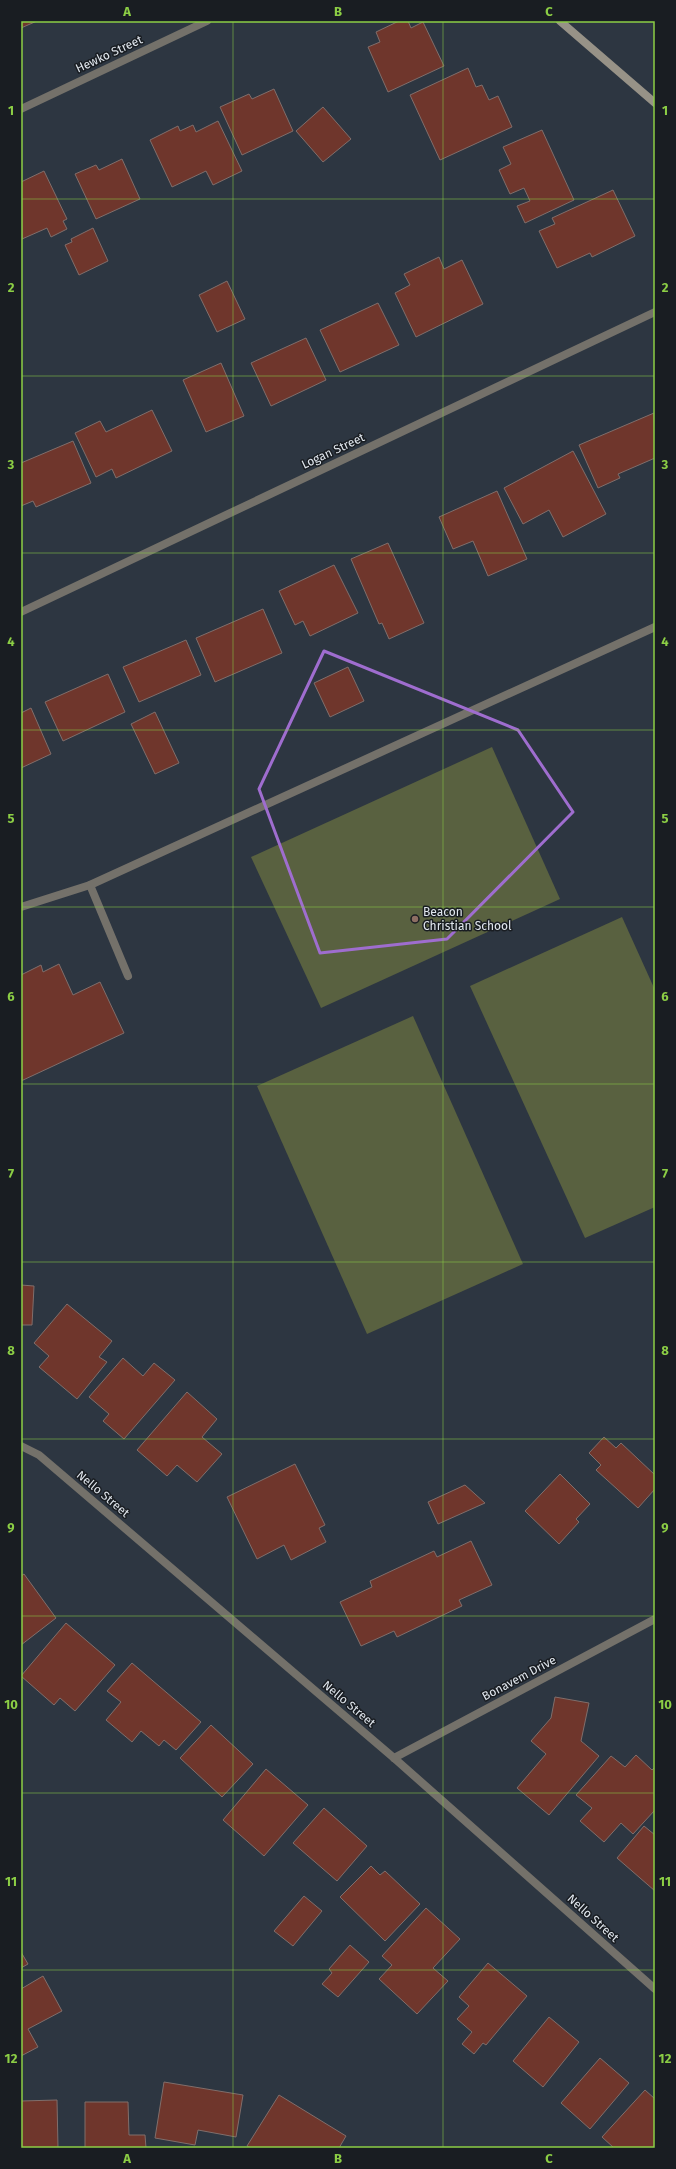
<svg xmlns="http://www.w3.org/2000/svg" width="676" height="2169" font-family="'Fira Sans',sans-serif">
  <style>
    .green { fill: #596140 }
    .building { fill: #6f362c; stroke: #806e6b }
    .lines { fill: none; stroke-linecap: round; stroke-linejoin: round }
    .lane { stroke: #74716a; stroke-width: 8 }
    .street { stroke: #74716a; stroke-width: 8 }
    .secondary { stroke: #979287; stroke-width: 8 }
    .marked { fill: none; stroke: #9f6dcf; stroke-width: 3; stroke-linejoin: round }
    .grid { fill: none; stroke: #8cce45; stroke-width: 1; stroke-opacity: 0.55 }
    .education-dot { fill: #8d6e63; stroke: #191d22; stroke-width: 1.5 }
    .labels { text-anchor: middle; dominant-baseline: central; stroke-width: 3; stroke-linejoin: round; paint-order: stroke }
    .street-label { font-size: 12px; fill: #e1e7ee; stroke: #191d22 }
    .poi-label { font-size: 12px; fill: #e1e7ee; stroke: #191d22; text-anchor: start }
    .neatline { fill: none; stroke: #8cce45; stroke-width: 1.5 }
    .grid-label { font-size: 13px; text-anchor: middle; font-weight: bold; fill: #8cce45 }
  </style>
  <rect width="100%" height="100%" fill="#2d3641"/>
  <g class="green">
    <polygon points="492,747 560,899 321,1008 251,857"/>
    <polygon points="622,917 655,990 655,1207 585,1238 470,986"/>
    <polygon points="413,1016 523,1264 367,1334 257,1086"/>
  </g>
  <g class="building">
    <polygon points="21,21 37,21 21,28"/>
    <polygon points="399,21 408,21 411,28 423,22 444,66 388,92 368,47 380,42 376,32"/>
    <polygon points="468,68 476,87 482,85 489,100 498,96 512,127 440,160 410,95"/>
    <polygon points="274,89 293,131 242,155 220,107 249,94 252,99"/>
    <polygon points="323,107 351,139 323,162 296,131"/>
    <polygon points="218,121 242,171 213,185 206,171 172,187 150,140 178,126 180,131 193,125 196,132"/>
    <polygon points="542,130 574,200 525,223 517,206 530,201 524,188 510,194 499,170 511,164 503,147"/>
    <polygon points="122,159 140,199 96,219 75,174 96,165 99,170"/>
    <polygon points="44,171 67,219 63,221 67,229 51,237 47,228 22,239 21,182"/>
    <polygon points="613,190 635,236 592,257 590,253 557,268 539,231 555,224 552,218"/>
    <polygon points="93,228 108,261 79,275 65,245 72,242 71,239"/>
    <polygon points="439,257 444,269 462,260 483,304 416,337 395,293 410,285 404,274"/>
    <polygon points="227,281 245,319 217,332 199,295"/>
    <polygon points="378,303 399,345 340,372 320,330"/>
    <polygon points="306,338 326,380 271,406 251,363"/>
    <polygon points="221,363 244,416 206,432 183,380"/>
    <polygon points="152,410 172,451 116,478 112,469 96,477 75,433 100,421 106,432"/>
    <polygon points="654,413 655,458 618,474 620,478 598,488 579,445"/>
    <polygon points="73,441 91,483 36,507 33,501 21,506 21,463"/>
    <polygon points="573,451 606,514 563,537 549,510 523,524 504,488"/>
    <polygon points="497,491 527,559 488,576 473,541 453,549 439,517"/>
    <polygon points="388,543 424,623 389,639 382,623 379,624 351,559"/>
    <polygon points="334,565 358,613 310,636 303,621 295,625 279,591"/>
    <polygon points="263,609 282,653 215,682 196,638"/>
    <polygon points="186,640 201,675 139,702 123,667"/>
    <polygon points="348,667 364,701 330,717 314,683"/>
    <polygon points="108,674 125,712 63,741 45,702"/>
    <polygon points="31,708 51,754 21,768 21,713"/>
    <polygon points="155,712 179,763 155,774 131,724"/>
    <polygon points="59,964 73,995 100,982 124,1033 21,1081 21,975 41,965 43,972"/>
    <polygon points="21,1285 34,1286 32,1325 21,1325"/>
    <polygon points="67,1304 112,1341 99,1357 107,1362 77,1399 39,1367 49,1356 34,1343"/>
    <polygon points="123,1358 143,1376 154,1363 175,1380 124,1439 103,1421 109,1414 89,1397"/>
    <polygon points="187,1392 217,1419 202,1437 222,1454 197,1482 177,1465 167,1476 137,1450"/>
    <polygon points="604,1437 616,1448 621,1443 655,1475 655,1489 638,1508 596,1470 601,1465 589,1453"/>
    <polygon points="295,1464 325,1525 319,1528 326,1542 291,1560 284,1545 257,1559 227,1497"/>
    <polygon points="560,1474 590,1504 576,1519 579,1522 559,1544 525,1511"/>
    <polygon points="465,1485 485,1503 438,1524 428,1502"/>
    <polygon points="471,1541 492,1585 459,1600 462,1606 397,1637 394,1631 361,1646 340,1602 372,1587 370,1581 434,1551 437,1557"/>
    <polygon points="24,1574 56,1618 21,1645 21,1576"/>
    <polygon points="66,1623 115,1665 75,1711 60,1698 54,1705 21,1676"/>
    <polygon points="132,1663 201,1722 176,1750 164,1740 159,1746 141,1731 132,1742 106,1720 121,1702 107,1691"/>
    <polygon points="555,1697 589,1703 581,1741 599,1756 549,1815 517,1788 546,1754 531,1741 551,1718"/>
    <polygon points="211,1725 253,1764 222,1797 180,1758"/>
    <polygon points="636,1755 652,1770 655,1767 655,1810 633,1834 621,1823 604,1842 580,1821 592,1808 576,1795 611,1756 625,1767"/>
    <polygon points="266,1769 308,1805 264,1856 223,1820"/>
    <polygon points="324,1808 367,1846 337,1881 293,1843"/>
    <polygon points="644,1826 655,1835 655,1891 617,1858"/>
    <polygon points="371,1866 380,1875 385,1871 420,1904 385,1941 340,1897"/>
    <polygon points="304,1896 322,1911 293,1946 274,1931"/>
    <polygon points="426,1908 460,1939 433,1968 448,1981 417,2014 379,1979 392,1965 382,1956"/>
    <polygon points="350,1945 369,1962 338,1997 322,1984 332,1973 329,1969"/>
    <polygon points="21,1952 28,1964 21,1968"/>
    <polygon points="488,1963 527,1996 486,2045 483,2043 474,2054 462,2044 472,2032 457,2019 469,2006 459,1997"/>
    <polygon points="43,1976 62,2011 28,2029 38,2047 21,2056 21,1989"/>
    <polygon points="549,2017 579,2042 543,2087 513,2061"/>
    <polygon points="600,2058 629,2083 590,2129 561,2103"/>
    <polygon points="164,2082 243,2095 236,2137 198,2130 195,2145 155,2138"/>
    <polygon points="645,2090 655,2099 655,2148 614,2148 602,2137"/>
    <polygon points="279,2095 346,2136 339,2148 251,2148 247,2146"/>
    <polygon points="57,2100 58,2148 21,2148 21,2101"/>
    <polygon points="85,2102 128,2102 129,2135 145,2135 146,2148 85,2148"/>
  </g>
  <g class="lines">
    <g class="lane">
      <polyline points="90,885 128,976"/>
      <polyline points="21,907 90,885 655,627"/>
    </g>
    <g class="street">
      <polyline points="21,109 207,21"/>
      <polyline points="21,612 655,312"/>
      <polyline points="21,1446 39,1455 394,1758 655,1989"/>
      <polyline points="394,1758 655,1619"/>
    </g>
    <polyline class="secondary" points="560,21 655,103"/>
  </g>
  <path class="marked" d="M324,651l194,79 55,82 -126,127 -127,14 -61,-164z"/>
  <path class="grid" d="M233,21v2127M443,21v2127M21,199h634M21,376h634M21,553h634M21,730h634M21,907h634M21,1084h634M21,1262h634M21,1439h634M21,1616h634M21,1793h634M21,1970h634"/>
  <circle class="education-dot" cx="415" cy="919" r="4"/>
  <g class="labels">
    <g class="street-label">
      <text transform="translate(109 54) rotate(-25)">Hewko Street</text>
      <text transform="translate(333 451) rotate(-25)">Logan Street</text>
      <text transform="translate(103 1494) rotate(40)">Nello Street</text>
      <text transform="translate(519 1678) rotate(-28)">Bonavem Drive</text>
      <text transform="translate(349 1704) rotate(40)">Nello Street</text>
      <text transform="translate(593 1918) rotate(42)">Nello Street</text>
    </g>
    <g class="poi-label">
      <text x="423" y="912">Beacon<tspan x="423" dy="14">Christian School</tspan></text>
    </g>
  </g>
  <rect width="676" height="2169" fill="none" stroke="#191d22" stroke-width="44"/>
  <rect x="22" y="22" width="632" height="2125" class="neatline"/>
  <g class="grid-label">
    <text x="127" y="16">A</text>
    <text x="338" y="16">B</text>
    <text x="549" y="16">C</text>
    <text x="11" y="115">1</text>
    <text x="665" y="115">1</text>
    <text x="11" y="292">2</text>
    <text x="665" y="292">2</text>
    <text x="11" y="469">3</text>
    <text x="665" y="469">3</text>
    <text x="11" y="646">4</text>
    <text x="665" y="646">4</text>
    <text x="11" y="823">5</text>
    <text x="665" y="823">5</text>
    <text x="11" y="1001">6</text>
    <text x="665" y="1001">6</text>
    <text x="11" y="1178">7</text>
    <text x="665" y="1178">7</text>
    <text x="11" y="1355">8</text>
    <text x="665" y="1355">8</text>
    <text x="11" y="1532">9</text>
    <text x="665" y="1532">9</text>
    <text x="11" y="1709">10</text>
    <text x="665" y="1709">10</text>
    <text x="11" y="1886">11</text>
    <text x="665" y="1886">11</text>
    <text x="11" y="2063">12</text>
    <text x="665" y="2063">12</text>
    <text x="127" y="2163">A</text>
    <text x="338" y="2163">B</text>
    <text x="549" y="2163">C</text>
  </g>
</svg>
